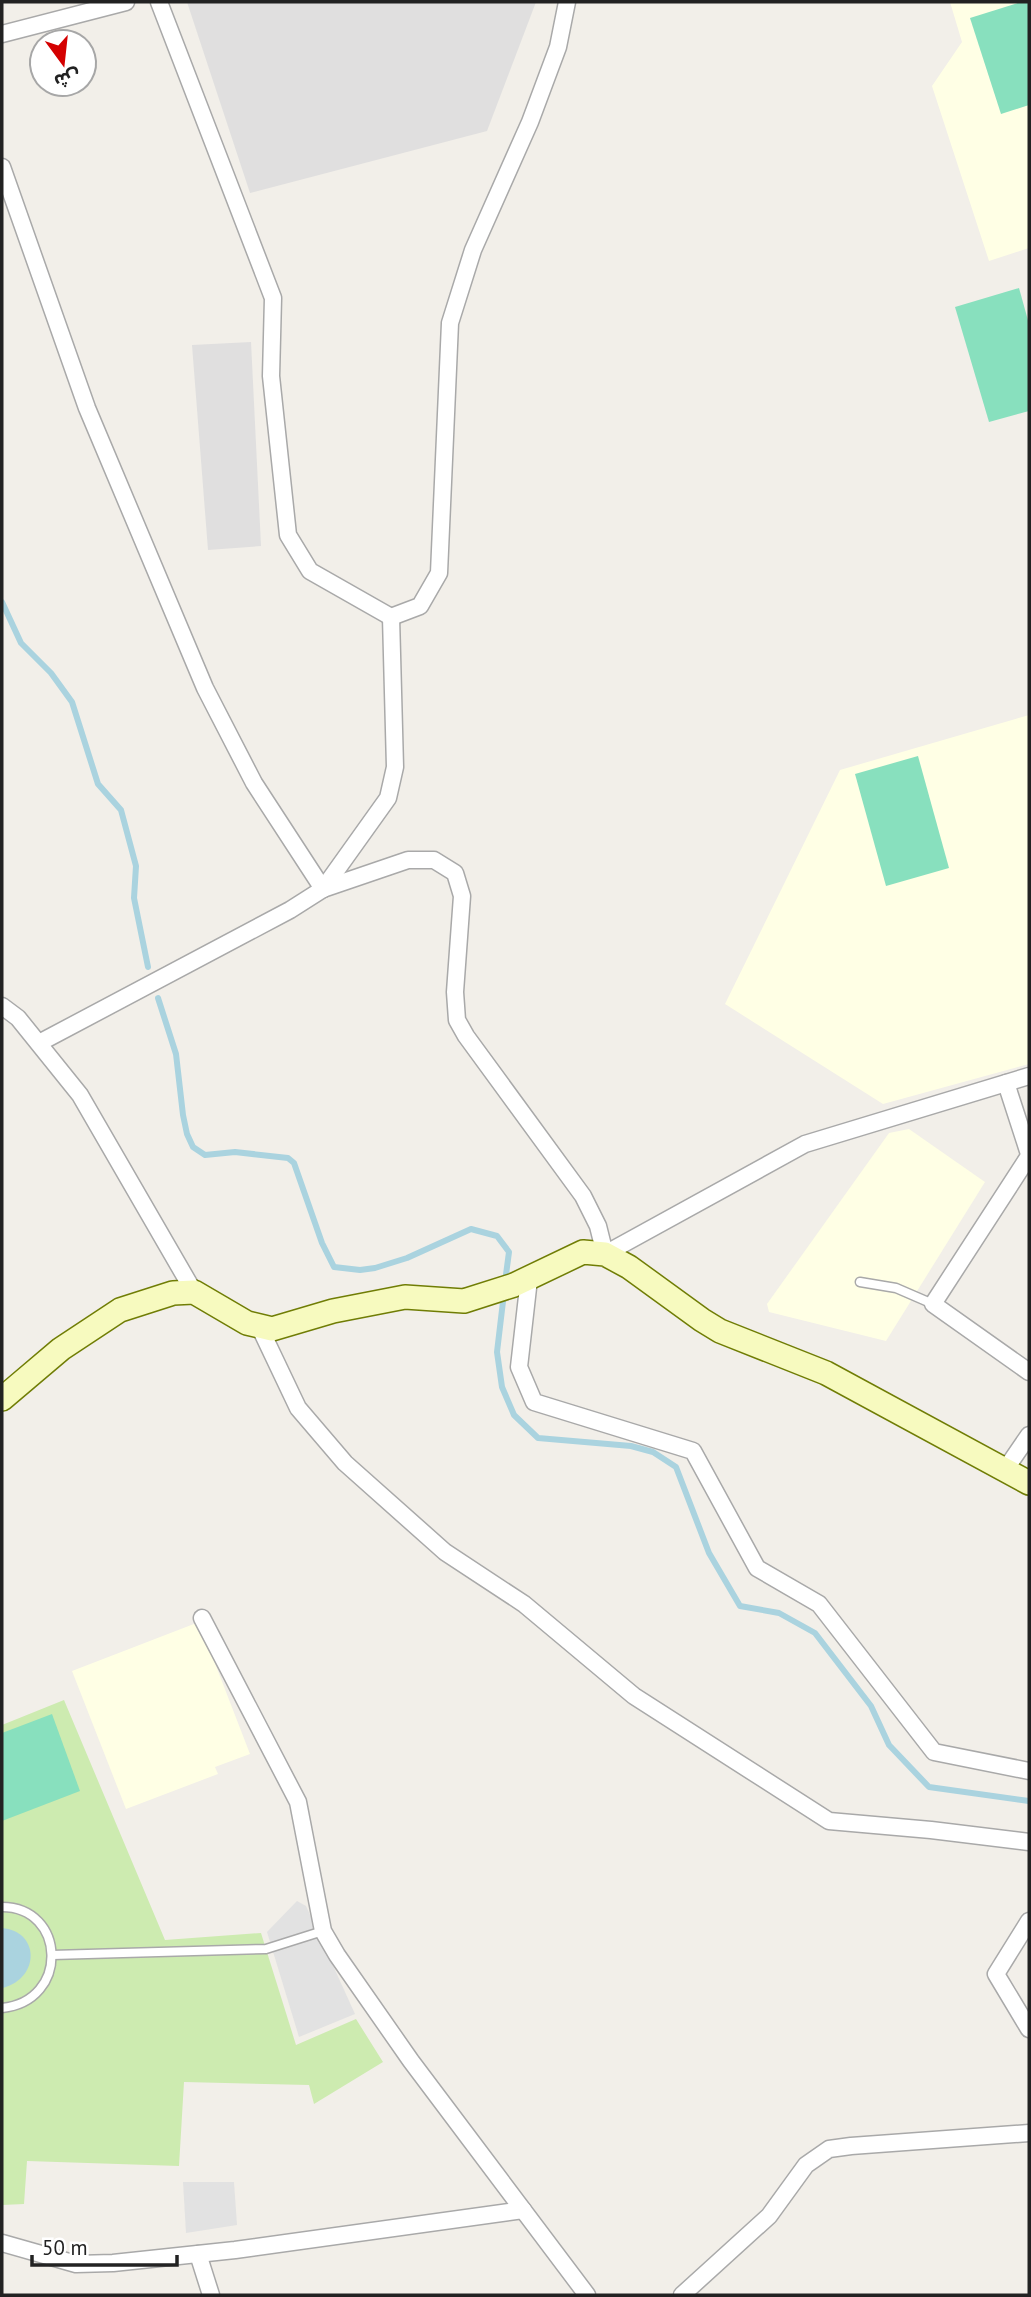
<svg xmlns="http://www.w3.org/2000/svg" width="1031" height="2297" font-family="'PT Sans','Noto Sans Arabic',sans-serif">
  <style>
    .residential { fill: #e0dfdf }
    .education { fill: #ffffe5 }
    .grass { fill: #cdebb0 }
    .pitch { fill: #88e0be }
    .parking { fill: #e2e2e2 }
    .water { fill: #aad3df }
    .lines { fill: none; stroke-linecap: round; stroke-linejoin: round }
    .stream { stroke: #aad3df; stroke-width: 6 }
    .lane-casing { stroke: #a9a9a9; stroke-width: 11 }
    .street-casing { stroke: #a9a9a9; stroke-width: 19 }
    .secondary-casing { stroke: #707d05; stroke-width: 26 }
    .lane { stroke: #fff; stroke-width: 8 }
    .street { stroke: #fff; stroke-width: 16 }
    .secondary { stroke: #f7fabf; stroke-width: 23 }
  </style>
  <rect width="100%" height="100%" fill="#f2efe9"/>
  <g class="residential">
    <polygon points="187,2 536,2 487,131 250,193"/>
    <polygon points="251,342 261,546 208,550 192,345"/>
  </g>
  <g class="education">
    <polygon points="950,2 1029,2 1029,248 989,261 932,86 962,42"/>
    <polygon points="1029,715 1029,1064 883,1104 725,1004 840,770"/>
    <polygon points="909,1129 985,1182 886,1341 769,1312 767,1304 889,1133"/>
    <polygon points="199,1622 250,1754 215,1767 218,1774 126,1809 72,1671"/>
  </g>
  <polygon class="grass" points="64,1700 165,1940 261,1933 296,2045 356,2019 383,2062 314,2104 309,2085 184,2082 179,2166 27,2161 24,2204 2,2205 2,1725"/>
  <g class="pitch">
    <polygon points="1021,2 1028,2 1029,5 1029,105 1001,114 970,18"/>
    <polygon points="1019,288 1029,324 1029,411 989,422 955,307"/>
    <polygon points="918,756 949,868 886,886 855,774"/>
    <polygon points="52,1714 80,1791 2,1821 2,1733"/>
  </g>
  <g class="parking">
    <polygon points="297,1901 306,1906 355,2014 299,2037 267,1932"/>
    <polygon points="183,2182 234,2182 237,2225 186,2233"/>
  </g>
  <path class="water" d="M2,1928c37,3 39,49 1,60z"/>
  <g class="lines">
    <g class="stream">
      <polyline points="2,602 21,643 51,673 72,702 98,784 121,810 136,866 134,898 148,967"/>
      <polyline points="158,998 176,1054 183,1115 187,1134 193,1147 205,1155 235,1152 288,1158 294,1163 322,1243 334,1267 360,1270 375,1268 407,1258 471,1229 497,1236 509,1252 505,1282"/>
      <polyline points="504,1293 497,1352 502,1387 514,1415 538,1438 631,1446 653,1452 676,1467 709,1553 740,1606 779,1613 815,1633 871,1706 889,1745 929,1787 1029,1801"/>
    </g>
    <g class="lane-casing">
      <g id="lane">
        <polyline points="860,1282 896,1288 933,1304"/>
        <path d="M2,1907c64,0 68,94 0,101"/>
        <polyline points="52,1955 266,1949 323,1931"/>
      </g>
    </g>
    <g class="street-casing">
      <g id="street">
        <polyline points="159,2 273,298 271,376 288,535 310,571 391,617"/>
        <polyline points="2,34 126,2"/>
        <polyline points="2,167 87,408 205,688 254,783 323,889"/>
        <polyline points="391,617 420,606 439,573 450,323 473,250 530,122 558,47 567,2"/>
        <polyline points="323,889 388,798 395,767 391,617"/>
        <polyline points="2,1006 18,1018 80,1095 194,1292"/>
        <polyline points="39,1043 290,910 323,889 408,860 434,860 455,873 462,896 455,992 457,1020 466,1036 583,1196 598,1226 605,1254 805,1144 1029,1076"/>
        <polyline points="1006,1083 1029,1154"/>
        <polyline points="1029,1156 933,1304 1029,1372"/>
        <polyline points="529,1279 519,1367 534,1402 693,1451 757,1568 819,1604 934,1752 1029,1771"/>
        <polyline points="259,1326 298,1408 345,1463 445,1552 524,1604 634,1696 829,1821 931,1830 1029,1842"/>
        <polyline points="1005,1470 1029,1435"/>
        <polyline points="202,1618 298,1802 323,1931 337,1955 411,2061 587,2295"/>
        <polyline points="1029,1921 996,1974 1029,2029"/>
        <polyline points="2,2243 76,2264 113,2263 235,2250 523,2210"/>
        <polyline points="198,2254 211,2295"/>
        <polyline points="682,2295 769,2216 806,2165 829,2149 851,2146 1029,2133"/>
      </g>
    </g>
    <g class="secondary-casing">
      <polyline id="secondary" points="2,1399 61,1349 120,1310 173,1293 194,1292 247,1323 272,1329 333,1311 405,1297 464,1301 514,1285 583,1252 605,1254 629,1267 702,1320 720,1331 826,1373 1029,1483"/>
    </g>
    <use href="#lane" class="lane"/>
    <use href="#street" class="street"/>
    <use href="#secondary" class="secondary"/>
  </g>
  <rect width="1031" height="2297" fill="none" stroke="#222222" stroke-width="7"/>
  <g transform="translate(63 63) rotate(165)"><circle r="33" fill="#ffffff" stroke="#a7a7a7" stroke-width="2"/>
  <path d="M0-5L12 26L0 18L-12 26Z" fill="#d40000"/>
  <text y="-10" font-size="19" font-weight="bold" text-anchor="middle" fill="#222222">ش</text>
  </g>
  <path d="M32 2255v10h145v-10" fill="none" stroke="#222222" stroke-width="3.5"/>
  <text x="42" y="2255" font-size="21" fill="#222222" stroke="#ffffff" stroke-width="5" paint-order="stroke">50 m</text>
</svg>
